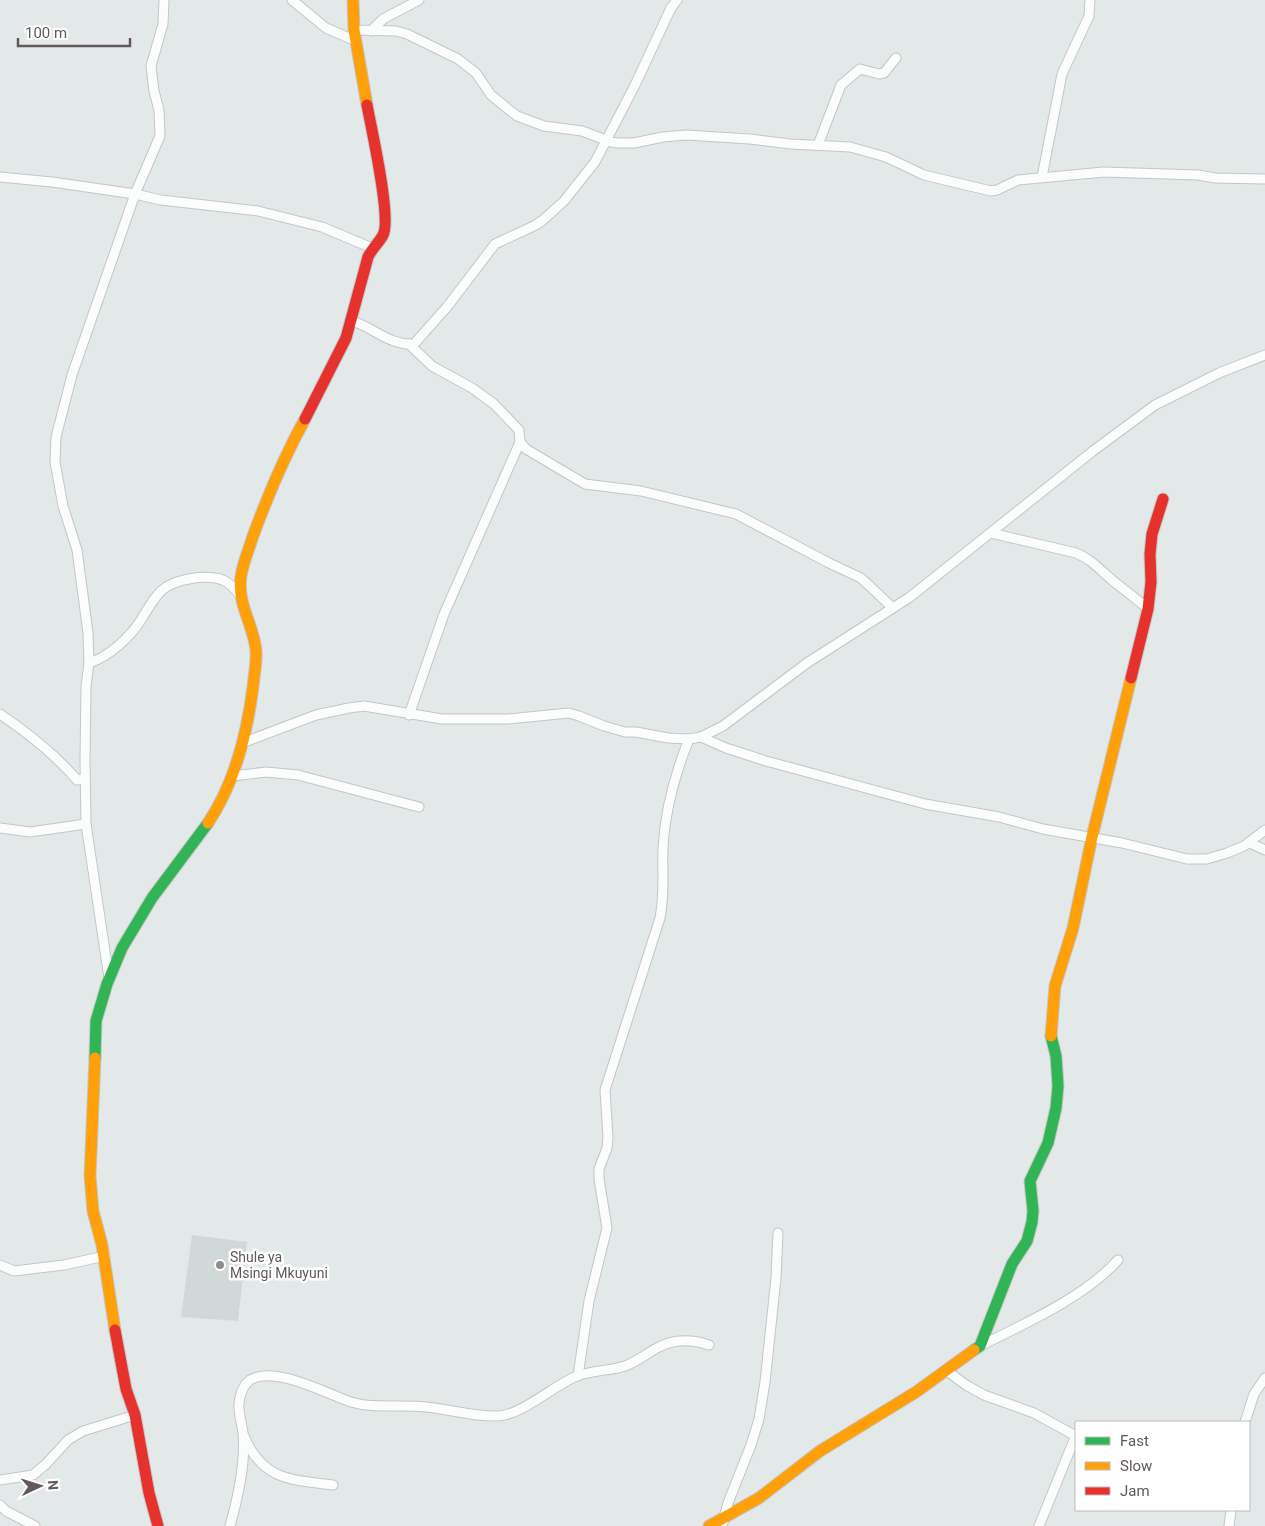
<svg xmlns="http://www.w3.org/2000/svg" width="1265" height="1526" font-family="Roboto,sans-serif">
  <style>
    .education { fill: #d1d9d8 }
    .lines { fill: none; stroke-linecap: round; stroke-linejoin: round }
    .street-casing { stroke: #c5c6c6; stroke-width: 11 }
    .fast-casing { stroke: #c5c5c5; stroke-width: 13 }
    .slow-casing { stroke: #c5c5c5; stroke-width: 13 }
    .jam-casing { stroke: #c5c5c5; stroke-width: 13 }
    .street { stroke: #fbfcfc; stroke-width: 9 }
    .fast { stroke: #30b455; stroke-width: 11 }
    .slow { stroke: #ff9f0a; stroke-width: 11 }
    .jam { stroke: #e5322d; stroke-width: 11 }
    .poi-dot { fill: #8e8b8d; stroke: #fff; stroke-width: 2 }
    .labels { text-anchor: middle; dominant-baseline: central; stroke-width: 5; stroke-linejoin: round; paint-order: stroke }
    .poi-label { font-size: 14px; fill: #61595c; stroke: #fff; text-anchor: start }
  </style>
  <rect width="100%" height="100%" fill="#e3e9e8"/>
  <polygon class="education" points="192,1235 247,1242 238,1321 181,1317"/>
  <g class="lines">
    <g class="street-casing">
      <g id="street">
        <polyline points="292,0 326,28 356,41"/>
        <polyline points="354,30 396,31 407,34 458,59 476,73 491,95 508,109 517,116 544,126 582,131 611,142 618,143 634,143 663,137 686,135 750,139 790,144 850,147 886,157 924,175 991,191 997,190 1018,180 1104,172 1198,175 1215,178 1265,179"/>
        <polyline points="371,31 383,19 419,0"/>
        <polyline points="818,145 841,85 860,69 879,74 884,73 896,58"/>
        <polyline points="0,177 52,182 135,194 161,200 258,211 322,227 372,248"/>
        <polyline points="1042,177 1062,74 1089,16 1090,0"/>
        <path d="M352,321c21,6 38,25 62,23l33,-37 48,-63 41,-19 7,-5 21,-19 31,-39 39,-75 37,-79 6,-8"/>
        <polyline points="409,344 432,366 472,388 494,404 519,430 520,442 526,449 585,484 641,491 736,514 829,563 861,578 893,608"/>
        <path d="M991,533l85,20c17,7 27,20 41,31 10,8 21,16 31,25"/>
        <path d="M89,663c20,-6 41,-26 52,-43 6,-10 12,-21 20,-29 13,-12 44,-17 62,-11 7,3 12,9 17,15"/>
        <path d="M0,714c28,19 55,40 77,66l8,-1"/>
        <polyline points="409,715 444,614 520,442"/>
        <polyline points="701,737 726,748 766,761 925,804 999,817 1043,829 1122,843 1187,859 1207,859 1227,853 1244,846 1265,830"/>
        <polyline points="242,743 316,715 349,708 364,706 442,719 508,719 569,713 579,716 604,726 625,732 636,732 668,738 689,739 701,737 723,726 807,663 910,597 1093,451 1155,405 1219,373 1265,355"/>
        <polyline points="232,776 266,772 298,775 419,807"/>
        <polyline points="0,828 30,832 86,824"/>
        <polyline points="1250,843 1265,850"/>
        <polyline points="109,978 86,824 85,761 86,686 89,663 88,633 77,550 63,506 55,462 56,437 72,375 135,194 160,136 159,110 154,91 151,66 163,24 164,0"/>
        <polyline points="0,1265 14,1271 64,1265 105,1256"/>
        <path d="M980,1346c44,-22 105,-49 138,-86"/>
        <polyline points="947,1371 966,1385 984,1395 1034,1413 1076,1436"/>
        <path d="M578,1376l11,-75 18,-73 -8,-49v-10l8,-21 1,-11 -3,-47 55,-172c5,-25 2,-45 3,-70 2,-38 12,-74 26,-109"/>
        <polyline points="1245,1422 1254,1394 1265,1378"/>
        <path d="M244,1436c18,44 47,44 89,49"/>
        <polyline points="0,1480 33,1475 46,1464 68,1440 83,1431 135,1415"/>
        <polyline points="0,1505 6,1511 35,1526"/>
        <path d="M230,1526c8,-29 16,-63 13,-93 -1,-10 -5,-20 -4,-30 1,-8 4,-18 11,-23 24,-15 77,14 101,22 24,7 50,2 75,5 23,2 48,10 71,9 24,0 57,-31 80,-40 16,-6 33,-5 48,-10 11,-4 20,-11 30,-17 17,-10 36,-10 54,-4"/>
        <polyline points="722,1526 728,1503 751,1445 759,1419 765,1382 776,1278 778,1233"/>
        <polyline points="1039,1526 1076,1435"/>
        <polyline points="1229,1526 1231,1510"/>
      </g>
    </g>
    <g class="fast-casing">
      <g id="fast">
        <polyline points="95,1058 96,1021 107,984 122,948 152,898 208,823"/>
        <polyline points="974,1350 980,1346 1012,1264 1027,1241 1032,1222 1033,1211 1030,1181 1048,1143 1056,1108 1058,1086 1056,1056 1051,1036"/>
      </g>
    </g>
    <g class="slow-casing">
      <g id="slow">
        <polyline points="353,0 354,30 367,105"/>
        <path d="M208,823c27,-40 39,-89 45,-136 1,-12 4,-25 3,-37 -3,-27 -19,-45 -15,-74 2,-13 8,-27 12,-40 15,-41 31,-79 52,-117"/>
        <polyline points="1051,1036 1055,986 1073,928 1092,837 1131,678"/>
        <polyline points="95,1058 90,1176 93,1211 102,1245 115,1330"/>
        <polyline points="709,1526 759,1498 820,1451 916,1392 974,1350"/>
      </g>
    </g>
    <g class="jam-casing">
      <g id="jam">
        <path d="M305,419l41,-81 22,-81c4,-9 11,-14 15,-22 9,-16 -12,-108 -16,-130"/>
        <polyline points="1131,678 1148,609 1151,582 1150,554 1152,534 1163,499"/>
        <polyline points="115,1330 126,1389 135,1415 149,1493 158,1526"/>
      </g>
    </g>
    <use href="#street" class="street"/>
    <use href="#fast" class="fast"/>
    <use href="#slow" class="slow"/>
    <use href="#jam" class="jam"/>
  </g>
  <circle class="poi-dot" cx="220" cy="1265" r="5"/>
  <g class="labels">
    <g class="poi-label">
      <text x="230" y="1257">Shule ya<tspan x="230" dy="16">Msingi Mkuyuni</tspan></text>
    </g>
  </g>
  <rect x="1075" y="1421" width="175" height="90" fill="#ffffff" stroke="#c0bdbe"/>
  <rect x="1085" y="1437" width="25" height="8" fill="#30b455" stroke="#c0bdbe"/>
  <text x="1120" y="1446" font-size="15" fill="#61595c">Fast</text>
  <rect x="1085" y="1462" width="25" height="8" fill="#ff9f0a" stroke="#c0bdbe"/>
  <text x="1120" y="1471" font-size="15" fill="#61595c">Slow</text>
  <rect x="1085" y="1487" width="25" height="8" fill="#e5322d" stroke="#c0bdbe"/>
  <text x="1120" y="1496" font-size="15" fill="#61595c">Jam</text>
  <g transform="translate(40 1486) rotate(86)" stroke="#ffffff" stroke-width="4" paint-order="stroke">
  <path d="M0-4L9 19L0 12L-9 19Z" fill="#61595c"/>
  <text y="-8" font-size="14" font-weight="bold" text-anchor="middle" fill="#61595c">N</text>
  </g>
  <path d="M18 38v8h112v-8" fill="none" stroke="#61595c" stroke-width="2.5"/>
  <text x="25" y="38" font-size="15" fill="#61595c" stroke="#ffffff" stroke-width="4" paint-order="stroke">100 m</text>
</svg>
